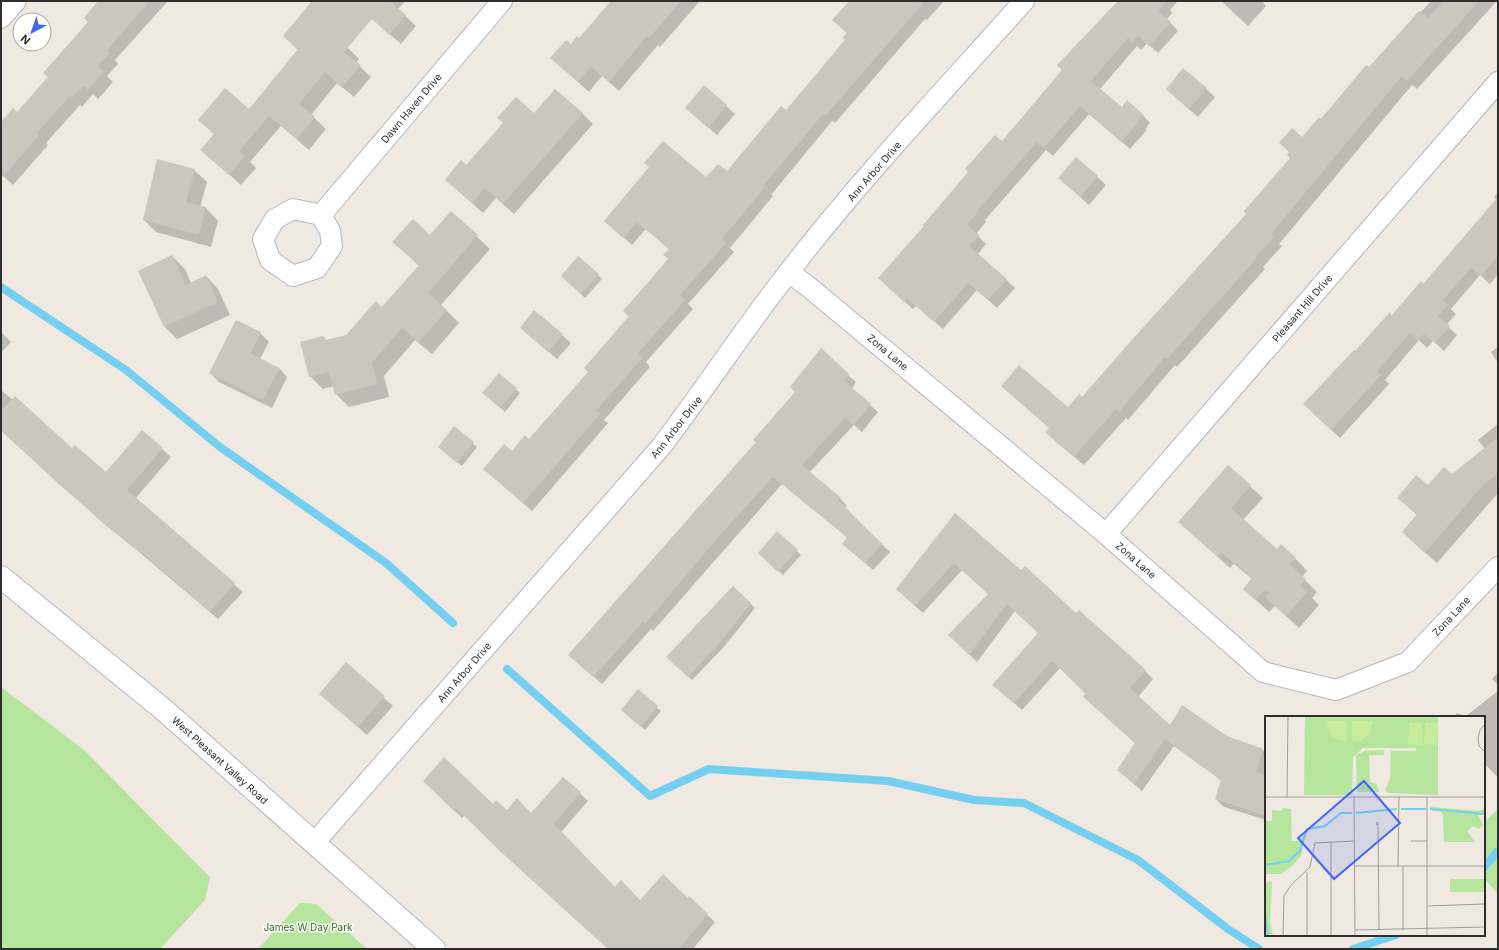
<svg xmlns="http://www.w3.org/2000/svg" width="1499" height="950" font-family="Inter,sans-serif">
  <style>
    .green { fill: #b6e59e }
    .shadow { fill: #0003 }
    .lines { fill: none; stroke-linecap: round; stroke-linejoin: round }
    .stream { stroke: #75cff0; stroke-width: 8 }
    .building { fill: #cbc7bf }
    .street-casing { stroke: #b4b7c1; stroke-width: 22 }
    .secondary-casing { stroke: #b4b7c1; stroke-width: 24 }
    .street { stroke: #fff; stroke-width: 20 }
    .secondary { stroke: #fff; stroke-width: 22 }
    .labels { text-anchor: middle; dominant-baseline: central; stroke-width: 3; stroke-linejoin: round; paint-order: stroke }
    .street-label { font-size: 10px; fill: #2e2e2e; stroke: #fff }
    .park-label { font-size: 10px; fill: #2c6e1b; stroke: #fff }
    .inset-river { fill: none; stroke: #75cff0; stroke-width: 2 }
    .inset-road { fill: none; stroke: #a29e99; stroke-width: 1 }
    .view { fill: #4264fb; fill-opacity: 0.15; stroke: #4264fb; stroke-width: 2 }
    .inset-edge { fill: none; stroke: #2e2e2e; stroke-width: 2 }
  </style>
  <rect width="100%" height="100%" fill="#efe9e1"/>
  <g class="green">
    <polygon points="1,687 84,750 210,877 205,900 160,949 1,949"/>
    <polygon points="1498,809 1498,894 1484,878 1484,822"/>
    <polygon points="300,903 316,904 367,949 258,949"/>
  </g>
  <g class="shadow">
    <polygon points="100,1 168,1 115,60 118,64 107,76 113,82 98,99 93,94 82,107 80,105 46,143 48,145 13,185 1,174 1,123 17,113 49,77 89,22"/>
    <polygon points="352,1 405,1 398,9 416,26 401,44"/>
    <polygon points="611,1 700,1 660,47 658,45 619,91 602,76 589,92 552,58 580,39"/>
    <polygon points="850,1 944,1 927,20 925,19 835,123 832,121 771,195 773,196 730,248 734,252 688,304 693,309 646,362 650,367 604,420 608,423 532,511 484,469 529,440 589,372 630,317 624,311 669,260 670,250 646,229 632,245 605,221 707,179 727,173 786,111 846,40 847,33 833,20"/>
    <polygon points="1119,1 1178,1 1170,10 1172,13 1167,19 1178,31 1158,53 1147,43 1141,50 1137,46 1100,89 1122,108 1142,114 1150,123 1146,128 1146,131 1130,149 1089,114 1053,156 1046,150 985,220 986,222 976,234 986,244 978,254 1015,288 997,308 977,290 943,329 916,306 913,309 887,286 1002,143 1063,71 1058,65"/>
    <polygon points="1221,1 1262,1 1266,6 1248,26"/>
    <polygon points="1431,1 1497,1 1417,89 1412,85 1279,244 1282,246 1263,267 1265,269 1177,367 1175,365 1128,420 1126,418 1084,465 1055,441 1068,409 1082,399 1247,214 1292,159 1302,138 1369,69"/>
    <polygon points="284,36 348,48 359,59 356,63 371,77 354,97 337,83 311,115 326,129 309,150 281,126 250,162 256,168 241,185 202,150 215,135 199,120 249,110 298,50"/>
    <polygon points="1183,69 1215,97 1198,117 1175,97"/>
    <polygon points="726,106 735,114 717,135 686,108"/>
    <polygon points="582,113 593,124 514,214 496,198 483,213 446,180 534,114"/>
    <polygon points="194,170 207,182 200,207 206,208 218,221 211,247 156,232 144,220"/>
    <polygon points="1097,177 1106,185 1089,205 1059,178"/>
    <polygon points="1498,192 1498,274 1490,284 1480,275 1451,309 1456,314 1446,325 1457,335 1444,351 1433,341 1427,348 1419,340 1385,380 1389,384 1340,438 1313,413 1356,353 1390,314 1392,316 1424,285 1497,200 1494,197"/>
    <polygon points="451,212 490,249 441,305 459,323 432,354 415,340 384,376 389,397 349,407 336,394 334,386 323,389 310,376 327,341 347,336 382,308 419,266 394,242 430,236"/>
    <polygon points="172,256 185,269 191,283 206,276 218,289 230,315 177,339 165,327 139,271"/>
    <polygon points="598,275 602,279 585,298 566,280"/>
    <polygon points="534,311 571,343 557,359 521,328"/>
    <polygon points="1,332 11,342 1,353"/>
    <polygon points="260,333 269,342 260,359 279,368 287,377 272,408 219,382 210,373"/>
    <polygon points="1498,347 1498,363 1491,352"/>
    <polygon points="499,374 520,393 505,412 487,396"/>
    <polygon points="848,375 856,382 852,389 878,412 862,432 854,425 809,473 840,498 847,506 845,508 890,552 873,570 843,544 848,538 782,484 653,631 651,629 602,684 577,662"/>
    <polygon points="1,390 72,450 106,473 162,449 171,457 135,499 243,592 218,619 59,484 1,430"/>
    <polygon points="1498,424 1498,493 1437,563 1414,543 1417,515 1398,498 1428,487 1452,475 1485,449 1478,440"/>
    <polygon points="454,428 477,447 462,466 439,447"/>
    <polygon points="1228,466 1263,498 1243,520 1277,551 1295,558 1307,571 1302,577 1317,592 1312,598 1319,605 1299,628 1275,606 1269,612 1244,589 1252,579 1234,564 1230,568 1192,534"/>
    <polygon points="955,514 1021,572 1077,614 1145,671 1153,679 1138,697 1170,727 1227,737 1262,749 1266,753 1266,820 1224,807 1216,799 1222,781 1174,746 1142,791 1118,770 1136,744 1060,668 1022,710 1002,693 994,685 1039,633 1015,611 977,662 949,635 989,594 962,570 923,613 905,597"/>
    <polygon points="777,532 801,555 783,575 759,553"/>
    <polygon points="733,587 755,608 723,648 692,680 671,661"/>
    <polygon points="346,664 393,706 367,735 320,694"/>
    <polygon points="1498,672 1498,685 1492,679"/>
    <polygon points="638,691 661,711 645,730 627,714"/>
    <polygon points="1498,691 1498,778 1484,763 1484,717 1453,717 1457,713 1466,716"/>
    <polygon points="563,778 588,801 561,832 615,888 640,901 688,900 689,898 715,922 693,949 608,949 465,815 462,818 424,781 507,811 531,814"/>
  </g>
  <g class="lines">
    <g class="stream">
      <polyline points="1,287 126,370 220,447 386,563 453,623"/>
      <polyline points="507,669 650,796 709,769 888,781 974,800 1024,803 1138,860 1228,929 1259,949"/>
      <polyline points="1484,867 1498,851"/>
      <polyline points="1353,949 1396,935"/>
    </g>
  </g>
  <g class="building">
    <polygon points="98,1 150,1 107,50 110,53 98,66 104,72 88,90 83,86 72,98 70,96 37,133 39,135 1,179 1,122 13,108 17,112 48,77 43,73 88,22 84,18"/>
    <polygon points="312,1 390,1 406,15 389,35 372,19 344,52 361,65 342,87 325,72 299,104 315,117 297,139 269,116 239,151 245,156 229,175 200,150 214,134 198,120 225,88 249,109 298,49 283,36"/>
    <polygon points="611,1 681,1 649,38 647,36 609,82 591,67 578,82 550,58 566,40 571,44 577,36 579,38"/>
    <polygon points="849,1 925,1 826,115 823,114 763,186 765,187 722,239 726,243 680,295 685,300 638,353 642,358 596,411 600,414 523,503 483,469 504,444 512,451 525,435 529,439 588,372 584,368 629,316 623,311 668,259 663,255 669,249 637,222 623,238 604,221 649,167 644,163 663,141 706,177 718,164 727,171 781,106 786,110 845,40 842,38 847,33 832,20"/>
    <polygon points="1118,1 1167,1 1158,11 1171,22 1149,46 1138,36 1132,42 1128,38 1091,81 1122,107 1127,100 1143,114 1138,119 1138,122 1121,142 1080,106 1044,148 1037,142 977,211 978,212 967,225 979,235 969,246 1007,279 988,300 968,283 934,322 907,298 904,302 878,278 924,226 923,225 968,172 965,169 995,135 1002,141 1062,70 1057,65"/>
    <polygon points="1443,1 1479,1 1407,81 1402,76 1271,234 1274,237 1255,258 1256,259 1167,359 1165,357 1119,412 1116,409 1074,457 1045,432 1049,428 1001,386 1019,365 1068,407 1079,394 1082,397 1129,343 1246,214 1244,211 1290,158 1287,155 1289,152 1279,143 1292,128 1302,137 1319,117 1321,119 1366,65 1369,67 1419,11 1428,18"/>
    <polygon points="1183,68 1207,88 1189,109 1166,89"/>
    <polygon points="704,85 727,105 708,128 685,108"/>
    <polygon points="555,89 583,113 503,204 485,188 472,203 445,180 461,160 466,165 503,123 497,118 516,97 534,113"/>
    <polygon points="1076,157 1098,176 1080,197 1058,178"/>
    <polygon points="157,159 195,169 186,202 206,207 199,235 143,220"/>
    <polygon points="1498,197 1498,256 1481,276 1471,268 1443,300 1448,305 1438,316 1450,326 1435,343 1424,334 1418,340 1410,333 1377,371 1381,375 1331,430 1303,404 1354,350 1355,351 1390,312 1391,316 1421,281 1423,284"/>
    <polygon points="451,211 478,235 428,293 447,310 419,342 402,328 372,363 377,384 335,395 329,372 309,377 300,342 323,336 326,340 346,335 376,301 382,307 419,265 392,242 413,219 430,235"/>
    <polygon points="172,255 186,285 206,275 218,302 164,327 138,271"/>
    <polygon points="578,256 599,274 581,294 561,276"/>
    <polygon points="534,310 563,334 548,352 520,328"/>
    <polygon points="236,320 261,332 250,355 252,354 279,368 263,400 209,373"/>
    <polygon points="821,348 849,374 844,381 871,404 854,425 845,418 802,465 840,497 838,500 882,544 865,563 842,544 847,537 773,477 721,534 645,624 643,622 593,677 568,655 756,442 753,440 795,392 790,387"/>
    <polygon points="499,373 517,388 500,408 482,393"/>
    <polygon points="15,396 72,448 75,445 106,472 142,430 163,448 127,490 235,583 210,612 141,552 140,553 104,524 1,431 1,411"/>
    <polygon points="454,426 474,442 457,463 438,447"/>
    <polygon points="1498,437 1498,473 1483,485 1425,553 1402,532 1417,514 1397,498 1416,475 1428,485 1444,467 1452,474"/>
    <polygon points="1228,465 1251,485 1231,508 1277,549 1281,544 1296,558 1289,564 1306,579 1300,585 1307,592 1286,616 1265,597 1269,593 1265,590 1255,600 1243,589 1252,578 1221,552 1217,556 1178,522"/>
    <polygon points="955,513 1021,570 1025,566 1076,613 1079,610 1146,670 1130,688 1170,725 1182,705 1227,736 1263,749 1256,772 1266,775 1266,816 1215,799 1221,780 1165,739 1134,784 1117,770 1135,743 1083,697 1086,693 1052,661 1014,703 992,685 1038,633 1007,604 969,655 948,635 988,594 954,563 915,606 896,589"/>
    <polygon points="777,531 798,550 778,572 758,553"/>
    <polygon points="733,586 751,603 719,644 688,677 666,657"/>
    <polygon points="346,662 385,696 358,727 319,694"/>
    <polygon points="638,689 658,706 641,727 621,710"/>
    <polygon points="444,757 493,804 496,800 507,810 517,798 531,813 563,777 581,792 554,824 615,887 621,880 640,900 663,874 688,898 689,896 708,914 679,949 608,949 502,853 456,808 454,811 423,781"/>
  </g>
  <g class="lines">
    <g class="street-casing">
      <g id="street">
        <polyline points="1,18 16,1"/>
        <polygon points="293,209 321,215 330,231 332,246 317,268 293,276 270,260 263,239 275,219"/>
        <polyline points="321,215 502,1"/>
        <polyline points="789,272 810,288 1106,534 1263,672 1336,690 1408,662 1498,567"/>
        <polyline points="1106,534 1498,82"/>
        <path d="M314,843l346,-395c44,-57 83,-118 128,-175 73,-95 156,-182 236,-272"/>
      </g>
    </g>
    <g class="secondary-casing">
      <polyline id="secondary" points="1,577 164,710 434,949"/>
    </g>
    <use href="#street" class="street"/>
    <use href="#secondary" class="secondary"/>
  </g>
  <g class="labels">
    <g class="street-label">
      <text transform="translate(411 108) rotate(-50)">Dawn Haven Drive</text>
      <text transform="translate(874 171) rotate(-49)">Ann Arbor Drive</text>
      <text transform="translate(1302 308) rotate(-49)">Pleasant Hill Drive</text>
      <text transform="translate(888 352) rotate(40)">Zona Lane</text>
      <text transform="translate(676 427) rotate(-52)">Ann Arbor Drive</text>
      <text transform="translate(1136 560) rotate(41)">Zona Lane</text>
      <text transform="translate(1451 616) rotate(-47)">Zona Lane</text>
      <text transform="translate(464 672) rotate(-49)">Ann Arbor Drive</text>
      <text transform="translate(220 760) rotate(42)">West Pleasant Valley Road</text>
    </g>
    <g class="park-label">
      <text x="308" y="927">James W Day Park</text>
    </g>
  </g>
  <g transform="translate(1265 716)">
    <rect width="220" height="220" fill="#efe9e1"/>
    <path d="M40,0h133v79l-50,-2 -3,-3 5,-11 1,-28h25v-3h-53l-10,9 -1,38h-48zM119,34v5h-15l1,27 7,2 2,8h-22l-1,-37 9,-4zM165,91l49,4 6,-3v7h-7l5,10 -4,4 -6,-3 -6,5 8,11h-31l-1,-27 -2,-3 -11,-2zM18,92l8,1 1,32h12l-3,15 -10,11 -11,7h-15v-53h7v-11l9,1zM185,163h35v13h-35zM4,165l3,2 -2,40 3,13h-7l-1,-15v-37z" fill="#b6e59e"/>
    <path d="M61,5h21v21l-15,-5zM87,5h21l-4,13 -7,6 -10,2zM144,7h13v22l-14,-1zM160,7h13l-1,22 -13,-1z" fill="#c9ec9a"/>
    <path class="inset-river" d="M136,93h25M165,93l55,5M91,97l41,-4M0,149l24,-4 11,-10 7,-22 18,-3 16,-13h11M0,199l3,21"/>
    <path class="inset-road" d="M220,8l-5,6 -2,8 1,8 6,6M0,81h220M22,81l1,-81M89,82l1,138M112,109l-1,-2 2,-1 1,108M146,125h16M90,150h130M133,150l1,-69M138,150v64M42,156v64M162,190l58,-2M90,214l130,-3M18,220l1,-40 7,-11 19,-18 5,-24 40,-2M66,220v-95M162,220v-139"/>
    <path class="view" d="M99,65l36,42 -66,56 -36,-41z"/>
    <rect width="220" height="220" class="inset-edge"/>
  </g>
  <rect width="1499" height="950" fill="none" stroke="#2e2e2e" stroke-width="4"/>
  <g transform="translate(32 32) rotate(221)"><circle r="19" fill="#ffffff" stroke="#ababab"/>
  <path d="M0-3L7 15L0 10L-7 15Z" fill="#4264fb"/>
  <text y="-6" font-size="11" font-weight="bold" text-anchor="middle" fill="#2e2e2e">N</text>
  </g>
</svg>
